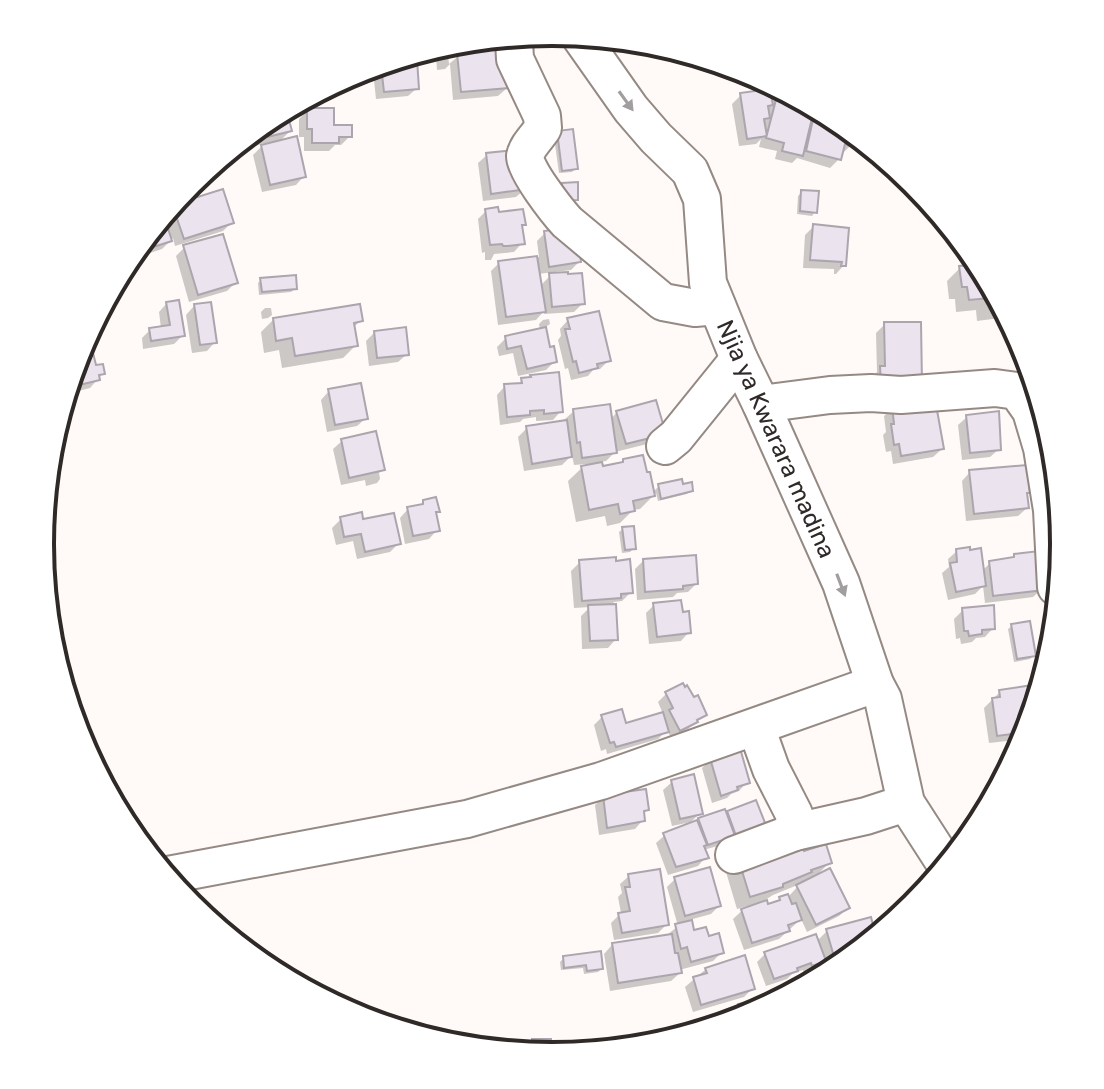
<svg xmlns="http://www.w3.org/2000/svg" width="1104" height="1089" font-family="Rubik,sans-serif">
  <style>
    .shadow { fill: #0003; fill-rule: evenodd }
    .building { fill: #ebe3ed; stroke: #aca5ae; stroke-width: 2 }
    .lines { fill: none; stroke-linecap: round; stroke-linejoin: round }
    .minor-casing { stroke: #958984; stroke-width: 40 }
    .minor { stroke: #fff; stroke-width: 36 }
    .oneway { fill: #a19f9e }
    .labels { text-anchor: middle; dominant-baseline: central; stroke-width: 8; stroke-linejoin: round; paint-order: stroke }
    .street-label { font-size: 24px; fill: #2f2a28; stroke: #fff }
    .rim { fill: none; stroke: #2f2a28; stroke-width: 4 }
  </style>
  <rect width="100%" height="100%" fill="#fffaf7"/>
  <g class="shadow">
    <polygon points="507,41 507,88 498,96 453,100 450,64 445,69 437,70 436,55 448,53 449,64 467,49"/>
    <polygon points="409,60 415,60 417,88 408,96 376,99 373,71 378,67"/>
    <polygon points="779,94 784,95 853,141 851,145 843,153 841,153 839,159 830,168 797,158 792,163 775,159 777,151 759,147 761,139 756,144 739,146 732,104 741,95 770,102"/>
    <polygon points="308,110 332,127 350,136 341,145 335,145 329,151 304,151 304,137 299,137 299,119"/>
    <polygon points="286,117 290,131 278,143 304,176 296,185 262,192 253,155 265,143 255,146 253,140"/>
    <polygon points="558,133 576,168 572,172 559,173 554,137"/>
    <polygon points="487,155 525,189 516,197 483,201 478,163"/>
    <polygon points="217,164 220,170 211,178 185,189 190,182"/>
    <polygon points="802,192 815,212 812,216 797,214 798,196"/>
    <polygon points="174,207 232,222 223,231 175,246 173,238 162,249 141,256"/>
    <polygon points="486,211 524,224 520,228 522,243 514,252 494,254 491,260 485,260 485,252 482,253 478,219"/>
    <polygon points="814,226 847,230 844,265 836,274 834,274 834,269 803,268 805,235"/>
    <polygon points="545,233 579,262 571,270 538,274 540,286 553,273 583,303 574,312 544,314 544,311 536,320 498,325 491,271 499,263 539,257 537,241"/>
    <polygon points="188,244 235,283 227,291 189,302 176,256"/>
    <polygon points="969,264 1003,315 1000,318 977,321 976,310 956,312 955,299 949,299 947,281 960,268 966,267"/>
    <polygon points="261,280 295,289 291,292 259,295 258,283"/>
    <polygon points="167,303 183,335 174,344 143,349 142,338 150,330 161,328 159,312"/>
    <polygon points="194,306 215,342 207,351 192,353 186,315"/>
    <polygon points="265,308 271,308 272,315 268,318 262,319 261,312"/>
    <polygon points="274,319 361,320 353,328 356,345 343,358 282,368 279,350 264,353 261,332"/>
    <polygon points="549,319 550,324 544,328 549,350 555,361 546,370 518,376 513,353 499,356 497,347 506,338 540,330 539,324 543,320"/>
    <polygon points="568,320 609,360 600,369 593,370 588,376 571,380 568,368 565,369 558,340 561,336 560,329"/>
    <polygon points="885,324 920,384 872,377 877,372 876,333"/>
    <polygon points="374,333 407,354 398,362 369,366 366,341"/>
    <polygon points="89,343 94,368 103,373 90,388 70,393 79,348 81,345"/>
    <polygon points="531,377 561,411 553,420 536,421 536,417 523,419 520,422 500,425 497,395 505,386 517,385 522,380 528,379"/>
    <polygon points="329,391 366,418 357,426 327,432 321,400"/>
    <polygon points="893,408 942,449 933,457 893,464 891,451 886,452 883,435 886,432 884,416"/>
    <polygon points="574,411 610,420 617,412 655,442 615,452 606,461 600,462 601,468 620,465 624,461 652,493 659,486 691,490 687,494 658,501 656,493 640,509 633,510 620,523 607,526 605,516 576,522 568,481 586,464 574,465 572,455 562,465 524,471 518,437 527,428 566,422 565,419"/>
    <polygon points="967,417 999,449 990,457 962,460 958,425"/>
    <polygon points="342,441 383,469 379,473 380,479 377,483 366,486 365,480 341,485 333,449"/>
    <polygon points="970,472 1025,494 1027,508 1018,516 966,521 962,481"/>
    <polygon points="424,502 438,511 434,515 437,530 429,539 405,544 400,518 408,509 419,507"/>
    <polygon points="341,519 362,522 399,543 390,552 357,559 353,541 336,545 332,528"/>
    <polygon points="623,529 634,548 630,552 622,553 619,532"/>
    <polygon points="957,551 982,571 990,563 1011,560 1015,556 1042,589 1033,597 985,603 983,586 975,594 948,600 942,573 949,567 948,559"/>
    <polygon points="643,561 696,584 688,592 677,593 673,597 637,600 635,569"/>
    <polygon points="580,562 631,592 622,601 614,602 609,607 616,639 608,648 582,649 581,616 590,607 574,608 571,571"/>
    <polygon points="654,605 689,632 681,641 649,644 646,613"/>
    <polygon points="963,610 993,628 985,637 976,638 972,642 961,644 960,638 956,639 954,619"/>
    <polygon points="1012,626 1034,655 1030,659 1014,662 1008,629"/>
    <polygon points="1000,692 1033,696 1035,694 1026,739 989,743 984,708"/>
    <polygon points="666,694 705,714 687,730 671,738 667,730 658,739 607,754 606,749 601,751 594,725 602,717 624,725 663,714 658,702"/>
    <polygon points="711,759 747,782 739,791 731,794 727,798 712,803 702,768"/>
    <polygon points="672,782 700,813 691,822 672,826 663,790"/>
    <polygon points="604,797 647,810 643,814 643,820 635,829 599,835 595,805"/>
    <polygon points="755,803 766,833 703,850 706,857 698,866 668,875 656,843 665,835 724,811 725,814"/>
    <path d="M802,853l28,9 -13,13 31,33 -9,8 -32,16 -6,-13 -22,20 -35,11 -11,-31 14,-13 -10,3 -11,-37 13,-13zM800,884l-11,12 -22,11 -2,-7 8,-5z"/>
    <polygon points="629,876 667,924 658,933 614,940 611,923 621,913 618,897 622,893 620,884"/>
    <polygon points="675,879 719,906 711,914 689,920 693,933 707,938 722,952 713,961 679,970 680,973 671,981 610,991 604,954 612,945 667,935 678,926 667,887"/>
    <polygon points="869,919 874,934 836,960 825,962 826,964 825,959 815,969 804,973 803,970 793,973 787,979 766,986 757,962 765,954 817,941 827,931"/>
    <polygon points="564,958 601,969 598,972 584,974 583,968 561,970 560,962"/>
    <polygon points="706,969 753,988 744,997 693,1012 685,987"/>
    <polygon points="771,1003 748,1018 732,1021 731,1014 739,1005"/>
  </g>
  <g class="building">
    <polygon points="509,41 505,54 509,88 461,92 457,53 470,52 470,48"/>
    <polygon points="417,59 419,89 384,92 381,66"/>
    <polygon points="770,89 773,105 768,106 770,118 764,119 767,136 747,139 740,93"/>
    <polygon points="778,92 813,114 803,156 782,151 784,143 766,138"/>
    <polygon points="307,108 334,108 334,125 352,125 352,137 339,137 339,143 312,143 312,129 307,129"/>
    <polygon points="814,115 854,142 853,146 845,144 841,160 806,151"/>
    <polygon points="288,116 292,131 263,138 262,134"/>
    <polygon points="573,129 578,169 562,171 557,131"/>
    <polygon points="297,136 306,177 270,185 261,145"/>
    <polygon points="523,149 527,189 491,194 486,153"/>
    <polygon points="219,163 222,170 188,184 190,182"/>
    <polygon points="578,182 578,200 563,201 562,183"/>
    <polygon points="223,189 234,223 184,239 173,207 175,204"/>
    <polygon points="801,190 819,191 817,213 800,211"/>
    <polygon points="498,207 499,212 523,209 526,225 522,225 525,244 507,246 503,246 502,244 490,245 485,209"/>
    <polygon points="165,219 172,241 144,250"/>
    <polygon points="813,224 849,228 846,266 841,266 842,262 810,260"/>
    <polygon points="574,227 579,245 581,262 549,267 544,231"/>
    <polygon points="223,234 238,283 198,295 183,245"/>
    <polygon points="537,256 546,312 506,317 498,261"/>
    <polygon points="970,265 998,307 990,309 989,298 969,300 967,287 962,287 959,266"/>
    <polygon points="568,272 568,274 582,273 585,304 552,307 549,273"/>
    <polygon points="296,275 297,289 262,292 260,278"/>
    <polygon points="179,300 185,336 151,341 149,328 170,325 166,302"/>
    <polygon points="211,302 217,343 200,345 194,304"/>
    <polygon points="360,304 363,321 354,323 358,346 295,356 292,338 276,341 273,318"/>
    <polygon points="599,311 611,361 597,364 598,368 579,373 576,361 573,362 565,329 570,329 567,318"/>
    <polygon points="884,322 921,322 922,384 881,385 880,366 885,366"/>
    <polygon points="406,327 409,355 377,358 374,331"/>
    <polygon points="546,327 550,347 554,346 557,362 527,369 521,346 507,349 505,336"/>
    <polygon points="90,341 96,365 103,364 105,374 99,375 100,380 71,387 79,348 82,343"/>
    <polygon points="559,372 563,412 544,414 544,410 530,411 530,415 507,417 504,384 522,383 521,378 531,377 530,375"/>
    <polygon points="361,383 368,419 335,425 328,389"/>
    <polygon points="935,399 944,449 901,456 899,444 894,445 891,424 894,424 892,406"/>
    <polygon points="656,400 666,434 626,444 616,411"/>
    <polygon points="610,404 617,453 582,458 580,442 577,443 573,409"/>
    <polygon points="999,411 1001,450 970,453 966,415"/>
    <polygon points="567,420 572,457 532,464 526,426"/>
    <polygon points="376,431 385,470 349,478 341,439"/>
    <polygon points="643,455 647,472 650,472 655,496 633,501 635,511 620,514 618,504 589,510 581,466 602,462 603,466 623,462 623,459"/>
    <polygon points="1027,465 1030,493 1027,493 1029,508 974,514 969,470"/>
    <polygon points="682,479 683,484 692,482 693,491 661,499 658,484"/>
    <polygon points="436,497 440,512 436,512 440,531 413,536 407,507 423,504 423,500"/>
    <polygon points="362,512 363,519 394,513 401,544 365,552 361,534 344,537 340,517"/>
    <polygon points="634,526 636,549 625,550 622,527"/>
    <polygon points="970,547 970,550 981,548 986,586 956,592 950,563 957,562 956,549"/>
    <polygon points="1039,551 1044,590 993,596 989,561 1014,557 1014,554"/>
    <polygon points="696,555 698,584 683,586 683,589 645,592 643,559"/>
    <polygon points="616,557 616,561 630,559 633,593 621,594 621,598 582,601 579,560"/>
    <polygon points="681,600 683,612 689,611 691,633 657,637 653,603"/>
    <polygon points="616,604 618,640 590,641 588,605"/>
    <polygon points="994,605 995,629 982,630 982,634 969,636 968,631 964,631 962,608"/>
    <polygon points="1030,621 1036,656 1017,659 1011,624"/>
    <polygon points="683,683 685,687 687,685 694,697 698,695 707,715 697,720 698,722 680,731 669,710 673,708 665,692"/>
    <polygon points="1033,685 1035,695 1027,732 997,736 992,698 1000,697 999,690"/>
    <polygon points="622,709 626,723 663,712 669,732 616,747 614,742 610,743 601,715"/>
    <polygon points="740,748 750,783 737,787 738,790 721,796 710,758"/>
    <polygon points="694,774 703,814 680,819 671,780"/>
    <polygon points="646,789 649,810 644,811 645,821 607,828 603,795"/>
    <polygon points="756,800 769,833 739,844 727,811"/>
    <polygon points="725,809 735,836 708,845 698,818"/>
    <polygon points="697,820 707,845 704,846 709,858 676,867 663,833"/>
    <polygon points="800,838 804,851 826,844 832,863 811,870 812,872 783,884 783,887 750,897 738,858"/>
    <polygon points="710,867 721,906 685,916 674,877"/>
    <polygon points="830,868 850,908 816,925 796,885"/>
    <polygon points="660,869 669,925 622,933 618,913 630,911 625,887 630,887 628,874"/>
    <polygon points="788,894 792,904 796,903 802,920 788,925 790,931 752,943 741,909 767,900 768,904 780,900 779,897"/>
    <polygon points="871,917 875,933 835,960 826,929"/>
    <polygon points="692,920 694,930 706,927 709,936 719,933 724,953 691,962 687,947 681,949 675,924"/>
    <polygon points="672,934 675,953 678,953 682,973 618,983 612,943"/>
    <polygon points="816,934 826,961 812,966 811,963 797,968 798,971 774,979 764,952"/>
    <polygon points="601,951 603,969 587,971 586,965 564,968 563,956"/>
    <polygon points="745,955 755,989 701,1005 693,977 707,973 705,968"/>
    <polygon points="772,998 773,1002 748,1018 741,1020 738,1004"/>
    <polygon points="532,1039 551,1039 551,1045 579,1045 579,1052 552,1057 522,1051 522,1046 532,1046"/>
  </g>
  <g class="lines">
    <g class="minor-casing">
      <g id="minor">
        <polyline points="581,38 631,109 656,138 690,171 702,199 708,283 739,359 761,404 841,583 875,684 883,699 906,803 944,862"/>
        <path d="M514,40l1,19 27,57 1,12c-5,8 -16,18 -18,28 -1,13 32,55 42,66l96,80 32,6 22,-2"/>
        <polyline points="761,404 830,395 871,393 901,395 995,388 1017,391 1031,411 1042,448 1052,510 1056,587"/>
        <polyline points="665,446 676,437 739,359"/>
        <polyline points="756,727 771,769 794,814 795,832"/>
        <polyline points="734,855 795,832 866,816 906,803"/>
        <polyline points="168,875 467,819 601,781 875,684"/>
      </g>
    </g>
    <use href="#minor" class="minor"/>
  </g>
  <defs><path id="oneway-solid" d="M-6-.8H1V-3.2L6.5 0L1 3.2V.8H-6Z" transform="scale(2)"/></defs>
  <g class="oneway">
    <use href="#oneway-solid" transform="translate(626 101) rotate(54)"/>
    <use href="#oneway-solid" transform="translate(841 585) rotate(69)"/>
  </g>
  <g class="labels">
    <g class="street-label">
      <text transform="translate(776 439) rotate(66)">Njia ya Kwarara madina</text>
    </g>
  </g>
  <path d="M0 0H1104V1089H0ZM54 544a498 498 0 1 1 996 0a498 498 0 1 1-996 0Z" fill="#fff" fill-rule="evenodd"/>
  <path class="rim" d="M54 544a498 498 0 1 1 996 0a498 498 0 1 1-996 0Z"/>
</svg>
